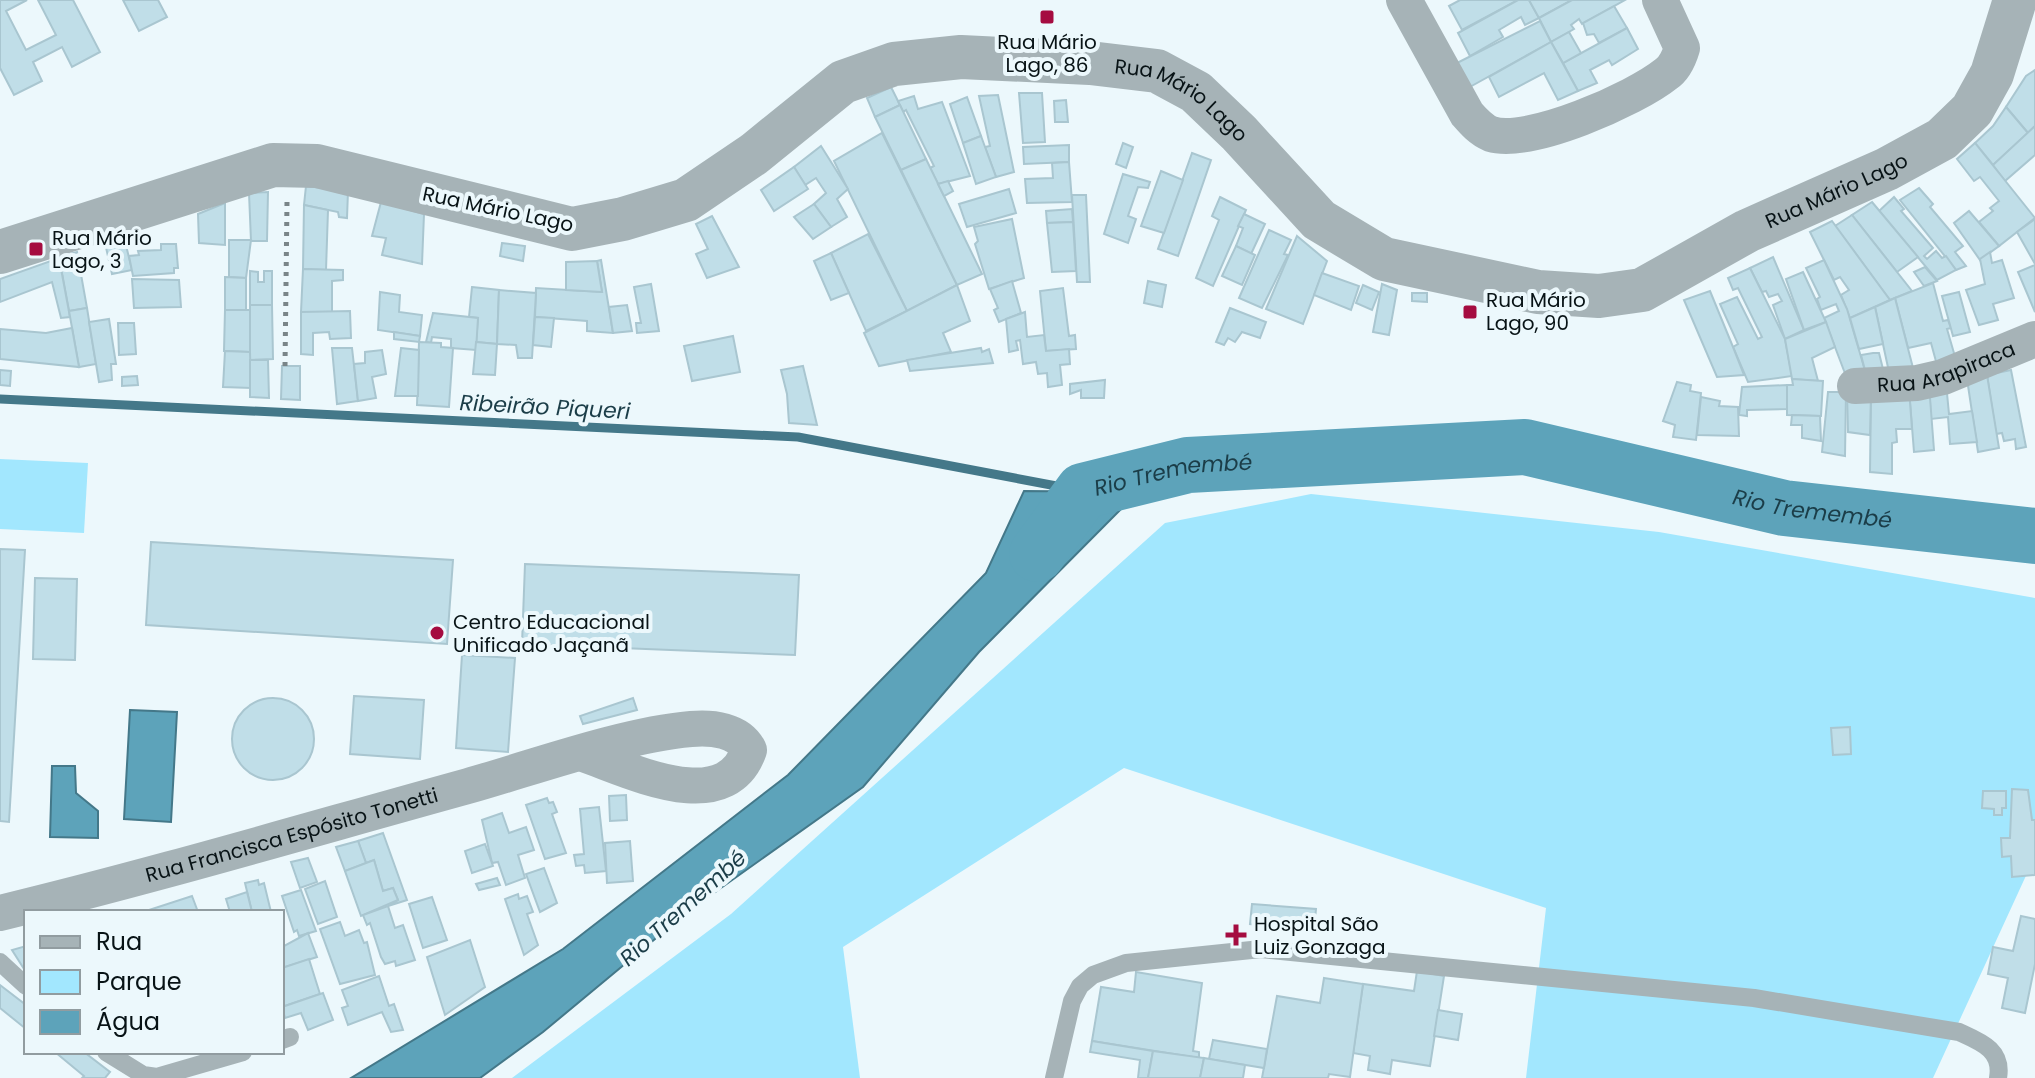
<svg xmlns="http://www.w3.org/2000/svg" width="2035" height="1078" font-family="Poppins,sans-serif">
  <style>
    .green { fill: #a2e7fe }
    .water { fill: #5da3ba; stroke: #447889; stroke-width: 2 }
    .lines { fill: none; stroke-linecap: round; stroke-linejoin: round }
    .stream { stroke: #447889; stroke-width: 9 }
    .river { stroke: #5da3ba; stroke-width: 56 }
    .building { fill: #c0dee8; stroke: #a9c6d0; stroke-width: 2 }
    .path { stroke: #798588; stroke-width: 5; stroke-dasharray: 4 6; stroke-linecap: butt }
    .service { stroke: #a6b3b7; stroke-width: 18 }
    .minor { stroke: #a6b3b7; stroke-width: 36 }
    .tertiary { stroke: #a6b3b7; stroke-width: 44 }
    .poi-dot { fill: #a50c40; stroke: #ecf8fc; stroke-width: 3 }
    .labels { text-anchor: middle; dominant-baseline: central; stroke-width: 8; stroke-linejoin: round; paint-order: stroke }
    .poi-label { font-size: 20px; fill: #081316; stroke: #ecf8fc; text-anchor: start }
    .street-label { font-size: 20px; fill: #081316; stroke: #ecf8fc }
    .water-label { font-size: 22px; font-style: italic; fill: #1b3d48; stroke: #ecf8fc }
  </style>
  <rect width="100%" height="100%" fill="#ecf8fc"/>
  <g class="green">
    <polygon points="0,459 88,463 84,533 0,529"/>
    <polygon points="1311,494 1659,532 2035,598 2035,856 1933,1078 1526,1078 1546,908 1124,768 843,947 860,1078 512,1078 731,914 1165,523"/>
  </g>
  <g class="water">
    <polygon points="1024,491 1138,492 979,652 863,787 690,910 543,1032 480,1078 351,1078 563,949 788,775 986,573"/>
    <polygon points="130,710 177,712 171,822 124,819"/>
    <polygon points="52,766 75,766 76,793 98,811 98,838 50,837"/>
  </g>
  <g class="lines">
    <polyline class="stream" points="0,399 798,437 1083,491"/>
    <path class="river" id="s1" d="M1037,554l46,-63 105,-26 337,-18 259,61 251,28"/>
  </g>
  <g class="building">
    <polygon points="0,0 27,0 6,11 26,50 56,35 38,0 73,0 100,52 72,67 62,47 33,62 42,81 14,95 0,68"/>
    <polygon points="123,0 158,0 167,17 139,31"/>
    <polygon points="1460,0 1518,0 1462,30 1449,6"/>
    <polygon points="1518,0 1529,0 1539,18 1525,25 1521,17 1499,30 1503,37 1470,56 1458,33"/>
    <polygon points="1529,0 1572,0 1539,18"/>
    <polygon points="1572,0 1625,0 1582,24 1579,19 1571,25 1574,29 1551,42 1539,18"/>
    <polygon points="1614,6 1627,28 1599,43 1594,34 1587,35 1583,23"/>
    <polygon points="1540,21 1551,42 1468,88 1455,64"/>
    <polygon points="1627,28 1638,49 1612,65 1609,60 1590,70 1597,83 1578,91 1563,63"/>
    <polygon points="1569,32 1581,53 1563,63 1551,42"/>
    <polygon points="1551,42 1578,91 1558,100 1544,73 1499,97 1489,77"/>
    <polygon points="2035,70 2035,126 2028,133 2006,107 2026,76"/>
    <polygon points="891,87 900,105 875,117 867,98"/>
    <polygon points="1019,93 1042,93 1045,142 1023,143"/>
    <polygon points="998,95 1014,172 996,177 985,147 990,146 979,96"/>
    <polygon points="914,96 918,109 942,102 970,176 938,184 930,168 934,166 906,110 903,112 898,101"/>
    <polygon points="967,97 981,136 963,143 950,104"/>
    <polygon points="1066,100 1068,122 1055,122 1054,101"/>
    <polygon points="900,105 926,159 901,170 875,117"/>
    <polygon points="2006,107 2028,133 1993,165 1975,143 1993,126"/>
    <polygon points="2035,126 2035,155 2005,181 1993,165"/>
    <polygon points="882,133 957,285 907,311 834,161"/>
    <polygon points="981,136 996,177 976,184 963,143"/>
    <polygon points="1123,143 1133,147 1126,168 1116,164"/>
    <polygon points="1975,143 2035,218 1999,246 1979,222 1993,211 1990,208 1999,201 1980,177 1974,181 1957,159"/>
    <polygon points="1069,145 1069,162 1024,164 1023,147"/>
    <polygon points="821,146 848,189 837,199 847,217 831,227 814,204 826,193 816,178 805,185 794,167"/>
    <polygon points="1192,153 1211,160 1178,256 1158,249"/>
    <polygon points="926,159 982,274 957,285 901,170"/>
    <polygon points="1069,162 1072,202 1027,203 1025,179 1053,178 1052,163"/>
    <polygon points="794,167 808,189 774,211 761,190"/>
    <polygon points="1161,171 1183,180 1164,233 1141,226"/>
    <polygon points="1123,174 1150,182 1148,188 1138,187 1128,216 1136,219 1128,243 1104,234"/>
    <polygon points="948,181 953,191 944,196 938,184"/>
    <polygon points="306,186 348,191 347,218 339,217 338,212 304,205"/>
    <polygon points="1919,188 1933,204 1930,207 1963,246 1955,252 1966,266 1956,270 1900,200"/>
    <polygon points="1009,189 1016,213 967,227 959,204"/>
    <polygon points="268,192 267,241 251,241 249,193"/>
    <polygon points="1072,195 1086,195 1090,282 1077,282"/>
    <polygon points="1220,197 1246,210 1213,286 1196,278 1219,220 1212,216"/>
    <polygon points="1894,197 1904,209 1901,211 1933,248 1924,256 1927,259 1936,251 1942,258 1946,256 1956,270 1937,280 1879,211"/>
    <polygon points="381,202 424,214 422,264 382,255 386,238 372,236"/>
    <polygon points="1872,202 1918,257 1897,272 1852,215"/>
    <polygon points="225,203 225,245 199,243 198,214"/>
    <polygon points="814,204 831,227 813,239 794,217"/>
    <polygon points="304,205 328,210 326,270 303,269"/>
    <polygon points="1072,209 1073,222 1047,223 1046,211"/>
    <polygon points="1969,211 1999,246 1980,260 1954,223"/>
    <polygon points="1244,214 1265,224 1251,254 1236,246 1243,228 1238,226"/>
    <polygon points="1852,215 1912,291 1890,300 1835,226"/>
    <polygon points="712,216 739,267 707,278 696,254 708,249 696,224"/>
    <polygon points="1012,219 1024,278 989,289 975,244 978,241 974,227"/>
    <polygon points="2035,219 2035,264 2017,232"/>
    <polygon points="1832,221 1890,300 1850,318 1841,295 1849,290 1840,277 1834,280 1810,232"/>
    <polygon points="1073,222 1076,271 1052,272 1047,223"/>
    <polygon points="1269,230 1291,240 1284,254 1288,255 1262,308 1239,298"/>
    <polygon points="868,234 907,311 866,331 831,253"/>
    <polygon points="1297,236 1327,261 1303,324 1266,309"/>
    <polygon points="124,237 132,270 112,274 105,243"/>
    <polygon points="229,240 251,240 246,278 229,277"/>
    <polygon points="502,243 525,246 523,261 500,256"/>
    <polygon points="161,244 176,244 178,268 174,268 174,273 133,276 129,256 139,255 138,251 161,250"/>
    <polygon points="1236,246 1255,255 1242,285 1222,276"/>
    <polygon points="77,252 87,308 69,311 59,257"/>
    <polygon points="1990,252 1992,263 2002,260 2014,298 1993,304 1998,320 1979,325 1966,290 1985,284 1980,259"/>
    <polygon points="831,253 849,293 831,300 814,261"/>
    <polygon points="1773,257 1804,330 1785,339 1773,305 1782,301 1778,294 1769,297 1766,291 1762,292 1750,268"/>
    <polygon points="59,258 70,317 61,318 52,282 0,302 0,279"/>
    <polygon points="601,260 613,333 587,331 587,321 535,317 536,288 602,292 597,261"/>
    <polygon points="1824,260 1847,309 1866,374 1846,376 1824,318 1839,311 1836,304 1821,310 1817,299 1820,297 1806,268"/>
    <polygon points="597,261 602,292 566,290 566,262"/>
    <polygon points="2035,265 2035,312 2018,272"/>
    <polygon points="1925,267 1937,281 1924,286 1914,272"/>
    <polygon points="1750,268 1785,339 1792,376 1748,382 1733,347 1738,344 1720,304 1737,297 1758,339 1762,337 1738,288 1733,290 1728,278"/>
    <polygon points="303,269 343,270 343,280 332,281 332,312 301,312"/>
    <polygon points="250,271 258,272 258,282 264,282 264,271 272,271 272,305 250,305"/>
    <polygon points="1803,272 1826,322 1804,330 1786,279"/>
    <polygon points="1322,273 1359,286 1351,310 1314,295"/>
    <polygon points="225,277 246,278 246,310 225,310"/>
    <polygon points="132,279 179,280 181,307 134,308"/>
    <polygon points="1012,281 1021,313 999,322 994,310 998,308 990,289"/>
    <polygon points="1148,281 1166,285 1162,307 1144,303"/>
    <polygon points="1933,283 1943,321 1948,320 1951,328 1947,329 1956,360 1937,365 1931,343 1908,348 1895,298"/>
    <polygon points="651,284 659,331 637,333 636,323 641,323 634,287"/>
    <polygon points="1382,284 1397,290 1389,335 1373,332"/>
    <polygon points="957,285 970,321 943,333 951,352 879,366 864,333"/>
    <polygon points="1363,285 1379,292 1372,310 1356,303"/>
    <polygon points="472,287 499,290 497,344 476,342 478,318 469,317"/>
    <polygon points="1063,288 1069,336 1075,335 1076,349 1046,351 1040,291"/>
    <polygon points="499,290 536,293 532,358 518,358 516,345 497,344"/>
    <polygon points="1710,291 1733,347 1744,375 1717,377 1684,300"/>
    <polygon points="380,292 400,295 399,312 422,315 420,336 378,330"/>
    <polygon points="1959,292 1970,332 1953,336 1942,296"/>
    <polygon points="1412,293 1427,293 1427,302 1412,301"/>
    <polygon points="1895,298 1913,368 1889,372 1875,307"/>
    <polygon points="250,305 272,305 273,359 250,360"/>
    <polygon points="627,305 632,331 613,333 609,307"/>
    <polygon points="1875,307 1883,344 1859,349 1850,318"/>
    <polygon points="87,308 96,364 79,367 69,311"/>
    <polygon points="1230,308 1266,322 1260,338 1242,332 1235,342 1228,338 1224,345 1216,342"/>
    <polygon points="225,310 250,310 250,352 224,351"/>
    <polygon points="350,311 351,338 330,339 329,332 313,333 313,355 301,354 301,312"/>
    <polygon points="1025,312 1027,337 1044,335 1046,351 1069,349 1070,364 1060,365 1062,385 1048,387 1047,373 1038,374 1036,362 1023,364 1020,340 1016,341 1018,350 1009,352 1006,319"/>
    <polygon points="433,313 478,318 476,350 451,348 451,339 432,337 431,343 426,342"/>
    <polygon points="535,317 554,318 551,347 533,345"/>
    <polygon points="109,319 116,364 111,364 112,380 99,382 89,322"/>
    <polygon points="1826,322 1835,347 1812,358 1818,381 1792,379 1785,339"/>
    <polygon points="118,323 134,323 136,354 119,355"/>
    <polygon points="72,328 79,367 0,359 0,329 46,333"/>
    <polygon points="394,332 420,336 419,342 394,339"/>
    <polygon points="733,336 740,372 692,381 684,346"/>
    <polygon points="419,342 441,343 441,347 453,348 449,407 417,405"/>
    <polygon points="476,342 497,344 495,375 473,374"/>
    <polygon points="332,348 352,348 358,401 337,404"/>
    <polygon points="401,348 419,350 418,396 395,396"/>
    <polygon points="981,348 982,352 989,349 993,363 910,371 907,360"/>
    <polygon points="382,350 386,374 372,377 376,398 358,401 354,364 365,363 365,352"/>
    <polygon points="225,351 250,352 251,388 223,387"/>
    <polygon points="1873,353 1879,353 1884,373 1866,374 1861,355"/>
    <polygon points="250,360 268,360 269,398 250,397"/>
    <polygon points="282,366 300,366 300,400 281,399"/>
    <polygon points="803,366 817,425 789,423 787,394 781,370"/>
    <polygon points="0,370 11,371 10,386 0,385"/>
    <polygon points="2011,370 2026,447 2016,449 2015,439 2004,441 2002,433 1996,434 1987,375"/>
    <polygon points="1987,375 1999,448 1978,452 1967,379"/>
    <polygon points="137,376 138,385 122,386 122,377"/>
    <polygon points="1792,379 1823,381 1821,416 1787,415 1787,385 1793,385"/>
    <polygon points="1105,380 1104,398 1081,398 1081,390 1070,394 1070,384"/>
    <polygon points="1677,382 1691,385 1690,391 1701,393 1696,440 1673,437 1675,425 1663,421"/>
    <polygon points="1946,383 1949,414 1972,411 1977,442 1950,444 1948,417 1931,419 1929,385"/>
    <polygon points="1787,385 1787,409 1747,410 1747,416 1739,415 1742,387"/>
    <polygon points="1929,385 1934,450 1914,452 1909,389"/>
    <polygon points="1909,389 1912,429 1896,429 1897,442 1892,443 1892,474 1870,472 1871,392"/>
    <polygon points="1828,392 1846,392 1845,456 1822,452"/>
    <polygon points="1847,392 1871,392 1870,435 1848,432"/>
    <polygon points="1701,397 1720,401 1719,406 1738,407 1739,436 1697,435"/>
    <polygon points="1792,415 1820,416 1821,441 1802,438 1802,425 1791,425"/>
    <polygon points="151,542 453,560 447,644 146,625"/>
    <polygon points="0,549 25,550 9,822 0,821"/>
    <polygon points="525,564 799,575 795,655 522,644"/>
    <polygon points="35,578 77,579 75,660 33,659"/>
    <polygon points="462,655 515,658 508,752 456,748"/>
    <polygon points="354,696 424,700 420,759 350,754"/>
    <polygon points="633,698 637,710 583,724 580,716"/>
    <circle cx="273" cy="739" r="41"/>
    <polygon points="1850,727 1851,754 1833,755 1831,728"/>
    <polygon points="2012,789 2028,790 2032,820 2035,820 2035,875 2012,877 2011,856 2002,857 2001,838 2010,838"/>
    <polygon points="1983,791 2006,791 2006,808 2002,808 2002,815 1994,815 1994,809 1982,808"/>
    <polygon points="626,795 627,820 610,821 609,796"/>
    <polygon points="547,798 549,803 553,802 557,812 552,814 566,853 545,859 526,805"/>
    <polygon points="599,807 606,871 585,873 584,865 576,866 574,855 584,854 580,809"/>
    <polygon points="502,813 509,833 526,827 534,850 518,855 525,878 506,885 498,862 492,863 482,820"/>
    <polygon points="383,833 407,900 388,906 398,900 393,888 383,891 374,860 366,863 358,841"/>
    <polygon points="358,841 366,863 345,871 336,847"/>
    <polygon points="630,841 633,881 607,883 605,843"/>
    <polygon points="485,844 493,866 472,873 465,851"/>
    <polygon points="308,858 317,882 300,888 291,862"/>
    <polygon points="374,860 383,891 393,888 398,900 361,916 345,871"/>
    <polygon points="544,868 557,903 540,912 526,874"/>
    <polygon points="497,878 500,885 479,890 476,884"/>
    <polygon points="258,880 259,885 264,883 271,912 252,912 245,883"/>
    <polygon points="325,881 337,917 318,924 305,889"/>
    <polygon points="301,890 316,931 299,936 297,930 294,932 282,896"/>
    <polygon points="247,892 252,912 230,912 226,899"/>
    <polygon points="518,894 519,899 527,896 533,912 527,914 538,945 524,955 505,899"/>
    <polygon points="192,896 198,912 149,912 149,910"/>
    <polygon points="432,897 447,940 423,948 409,904"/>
    <polygon points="1252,904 1316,909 1314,930 1250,924"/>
    <polygon points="388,906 395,928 403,925 415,960 396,966 395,961 385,964 381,957 370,923 367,925 363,915"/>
    <polygon points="2021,916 2035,919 2035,964 2025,1013 2002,1008 2008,978 1988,974 1993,947 2013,951"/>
    <polygon points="340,922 345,936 359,930 364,943 367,942 375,975 340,984 320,929"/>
    <polygon points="308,933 317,957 282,968 282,947"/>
    <polygon points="470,940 485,987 445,1015 427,957"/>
    <polygon points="26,946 26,972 12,950"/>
    <polygon points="309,959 320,994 282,1007 282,968"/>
    <polygon points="1417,971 1444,976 1430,1066 1392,1060 1390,1074 1368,1070 1370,1056 1353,1053 1363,984 1414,991"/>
    <polygon points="1136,972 1202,983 1193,1051 1199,1052 1199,1058 1092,1041 1101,987 1134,992"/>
    <polygon points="379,976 389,1006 394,1004 403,1030 391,1032 382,1012 348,1025 342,1008 348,1006 342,990"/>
    <polygon points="1324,978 1363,984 1350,1077 1329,1074 1328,1078 1262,1078 1277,996 1320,1003"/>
    <polygon points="0,985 26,1005 26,1029 0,1008"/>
    <polygon points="323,993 333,1020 308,1030 301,1013 285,1018 282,1007"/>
    <polygon points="1438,1010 1462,1014 1458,1040 1434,1036"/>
    <polygon points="1213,1040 1267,1049 1264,1068 1209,1059"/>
    <polygon points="1092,1041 1153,1051 1148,1078 1138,1078 1140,1060 1090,1052"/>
    <polygon points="1153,1051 1204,1058 1200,1078 1148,1078"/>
    <polygon points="55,1052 84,1052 110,1072 105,1078 82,1078 84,1076"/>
    <polygon points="1204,1058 1245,1065 1243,1078 1200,1078"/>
  </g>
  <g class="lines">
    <polyline class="path" points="285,366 287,201"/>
    <g class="service">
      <polyline points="0,962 26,986"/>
      <polyline points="282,1040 290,1037"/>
      <polyline points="106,1052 143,1075 157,1077 243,1052"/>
      <path d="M1054,1078l18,-77 8,-15 13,-11 33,-12 135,-14 493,49 205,34c22,10 44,18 39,46"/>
    </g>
    <g class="minor">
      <path d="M1404,0l63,114c7,8 14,16 24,20 38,12 144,-35 175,-60 9,-6 13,-16 16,-26l-22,-48"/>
      <path id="s2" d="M1855,386l62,-3 26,-6 92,-38"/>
      <path id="s3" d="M0,913c157,-38 312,-84 468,-127 67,-19 155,-51 223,-57 21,-2 48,1 58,21 -24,69 -121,19 -166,4"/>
    </g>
    <path class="tertiary" id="s4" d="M0,252l273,-87 44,1 255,63 51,-10 63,-19 68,-46 89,-72 51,-18 67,-7 129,6 67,8 39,21 43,41 80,87 65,39 154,33 61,4 43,-6 105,-59 140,-62 55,-30 30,-29 20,-36 23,-74"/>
  </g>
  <g class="poi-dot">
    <rect x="1039" y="9" width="16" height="16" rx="4"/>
    <rect x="28" y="241" width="16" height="16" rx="4"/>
    <rect x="1462" y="304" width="16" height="16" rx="4"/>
    <circle cx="437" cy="633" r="8"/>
    <path d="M1232 923h8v8h8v8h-8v8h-8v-8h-8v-8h8z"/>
  </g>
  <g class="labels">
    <g class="poi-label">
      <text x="1047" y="42" text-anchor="middle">Rua Mário<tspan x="1047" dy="23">Lago, 86</tspan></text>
      <text x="52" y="238">Rua Mário<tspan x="52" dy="23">Lago, 3</tspan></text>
      <text x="1486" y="300">Rua Mário<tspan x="1486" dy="23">Lago, 90</tspan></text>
      <text x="453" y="622">Centro Educacional<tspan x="453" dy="23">Unificado Jaçanã</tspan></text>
      <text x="1254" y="924">Hospital São<tspan x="1254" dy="23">Luiz Gonzaga</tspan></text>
    </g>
    <g class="street-label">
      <text stroke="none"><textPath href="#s4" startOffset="1260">Rua Mário Lago</textPath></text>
      <text stroke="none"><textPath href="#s4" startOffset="2004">Rua Mário Lago</textPath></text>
      <text transform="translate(498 209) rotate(12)">Rua Mário Lago</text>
      <text stroke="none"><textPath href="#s2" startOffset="94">Rua Arapiraca</textPath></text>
      <text stroke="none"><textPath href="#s3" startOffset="302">Rua Francisca Espósito Tonetti</textPath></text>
    </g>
    <g class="water-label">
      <text transform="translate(545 407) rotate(3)">Ribeirão Piqueri</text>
      <text stroke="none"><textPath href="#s1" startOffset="170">Rio Tremembé</textPath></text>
      <text stroke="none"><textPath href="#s1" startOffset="818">Rio Tremembé</textPath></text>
      <text transform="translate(683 908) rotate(-42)">Rio Tremembé</text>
    </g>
  </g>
  <rect x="24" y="910" width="260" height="144" fill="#ecf8fc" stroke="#919ca0" stroke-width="2"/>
  <rect x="40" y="936" width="40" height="12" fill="#a6b3b7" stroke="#919ca0" stroke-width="2"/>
  <text x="96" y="950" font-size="24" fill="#081316">Rua</text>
  <rect x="40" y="970" width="40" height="24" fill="#a2e7fe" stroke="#919ca0" stroke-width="2"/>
  <text x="96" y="990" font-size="24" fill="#081316">Parque</text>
  <rect x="40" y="1010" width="40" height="24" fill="#5da3ba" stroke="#919ca0" stroke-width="2"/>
  <text x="96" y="1030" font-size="24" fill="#081316">Água</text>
</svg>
